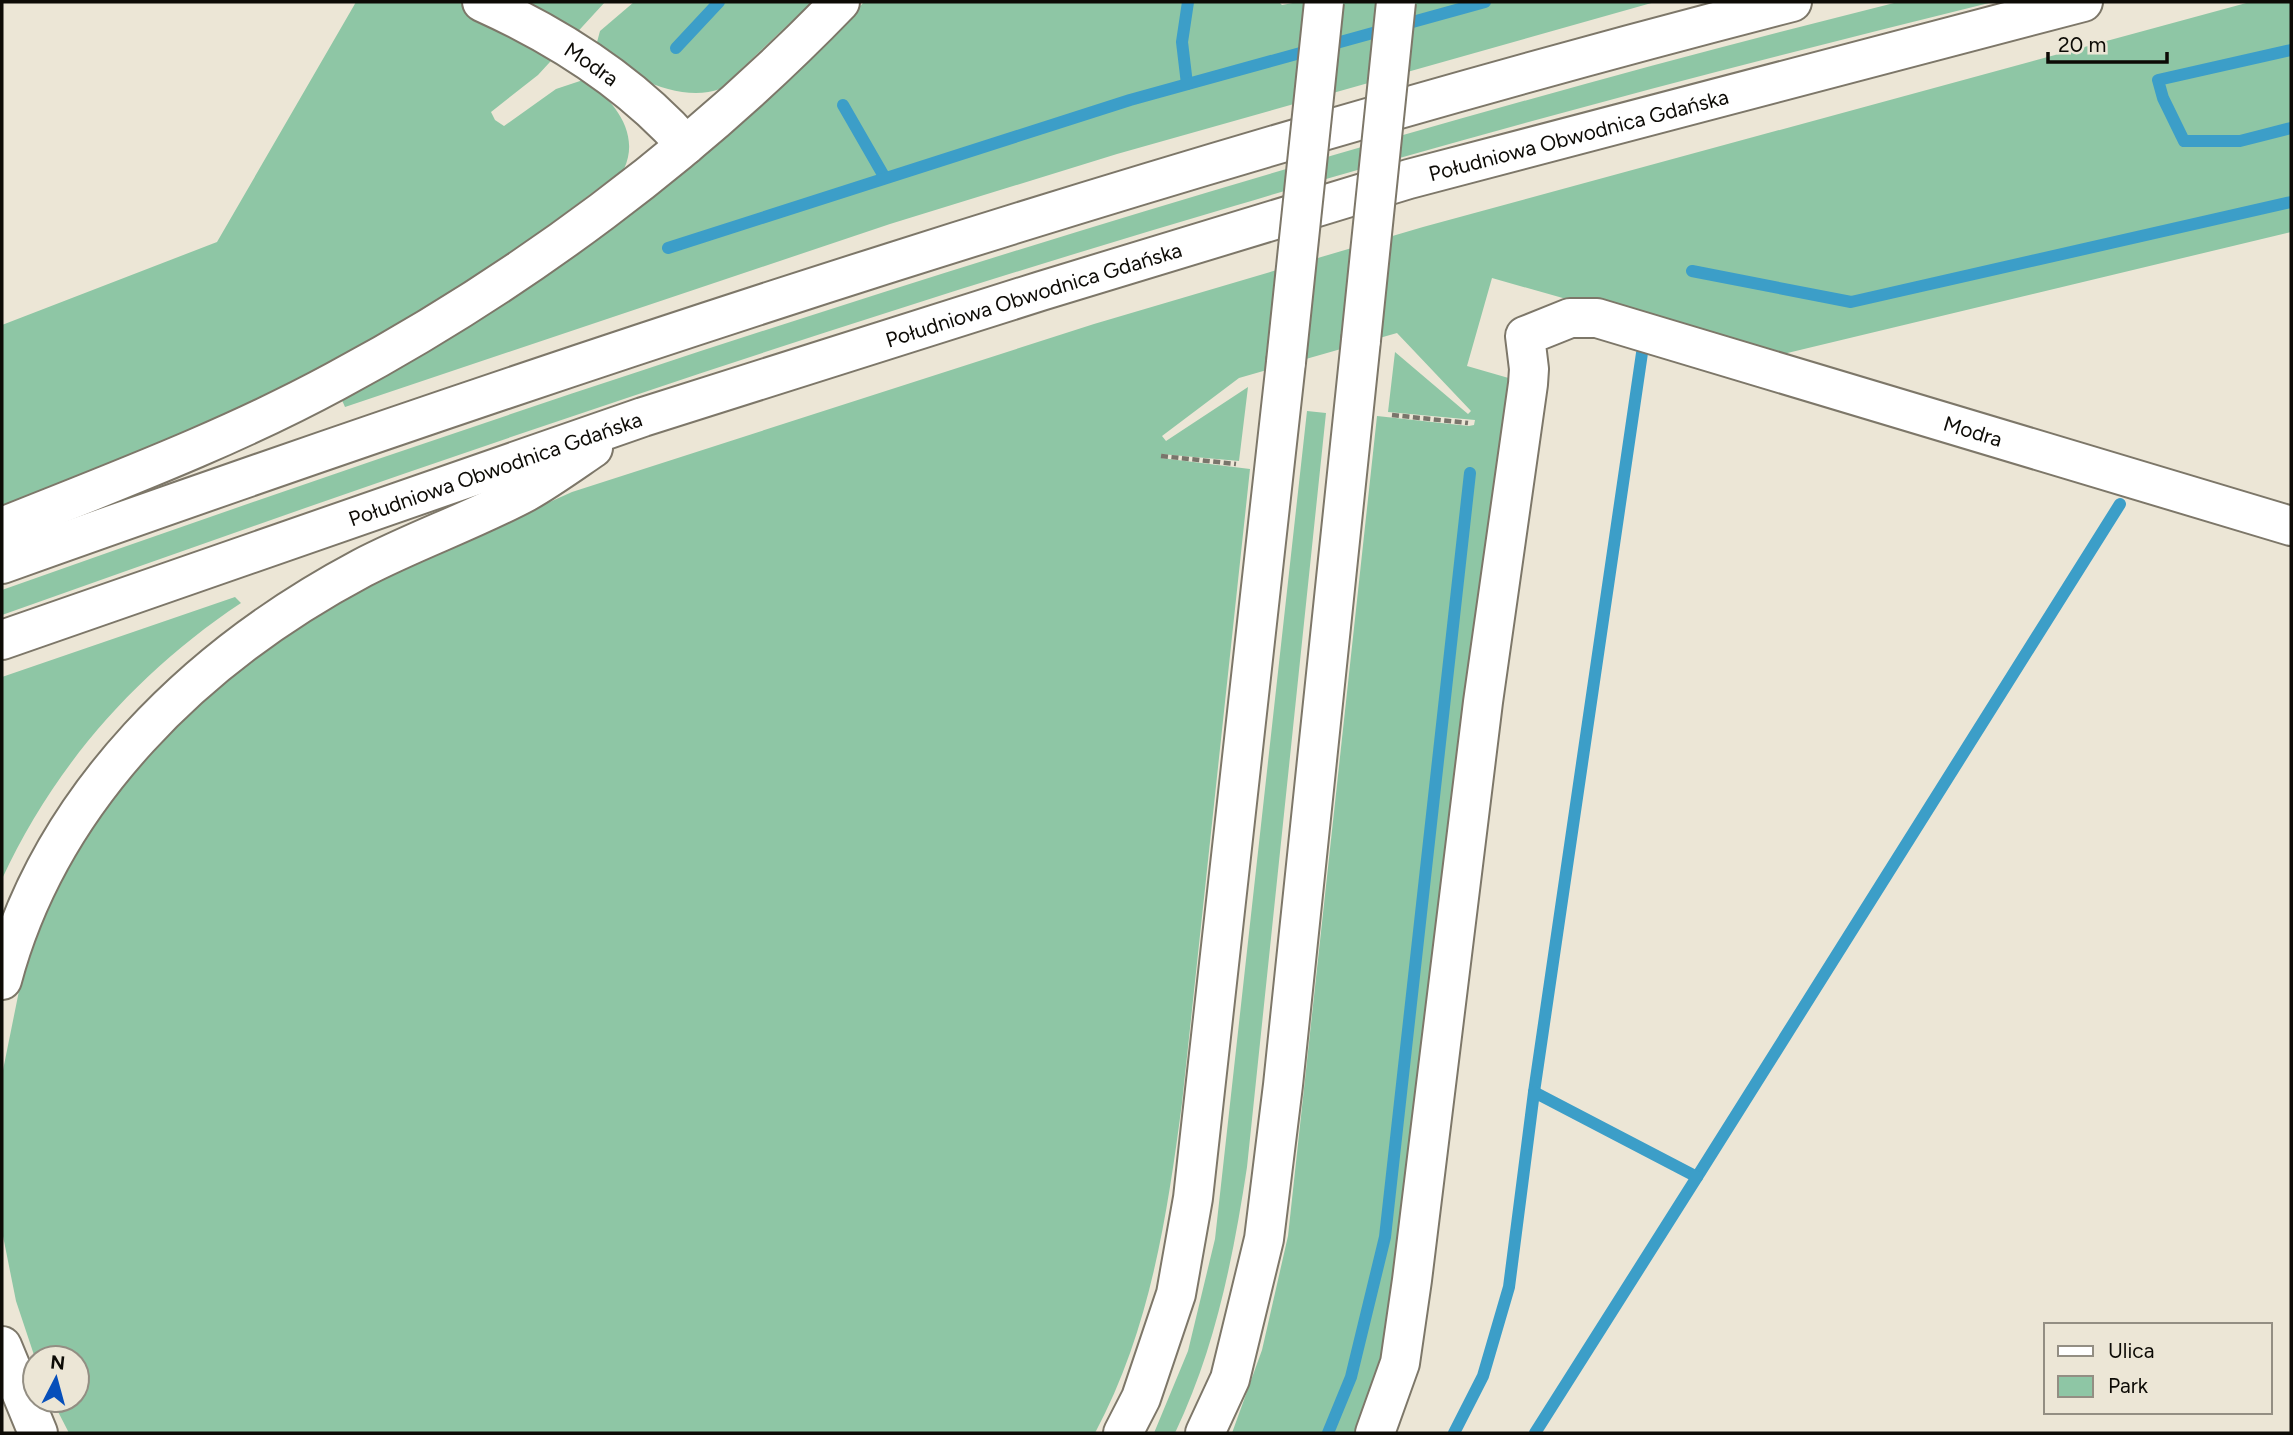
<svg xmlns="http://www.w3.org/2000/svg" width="2293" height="1435" font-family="Figtree,sans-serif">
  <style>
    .green { fill: #8ec6a5 }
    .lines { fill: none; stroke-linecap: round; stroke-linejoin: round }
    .stream { stroke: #3c9ec8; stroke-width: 12 }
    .minor-casing { stroke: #7d7769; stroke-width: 42 }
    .highway-casing { stroke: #7d7769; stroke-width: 42 }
    .path { stroke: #79756b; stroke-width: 4.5; stroke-dasharray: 7 3.5; stroke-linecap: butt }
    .minor { stroke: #fff; stroke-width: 38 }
    .highway { stroke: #fff; stroke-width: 38 }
    .highway-bridge-casing { stroke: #7d7769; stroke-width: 42; stroke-linecap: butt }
    .highway-bridge { stroke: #fff; stroke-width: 38 }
    .labels { text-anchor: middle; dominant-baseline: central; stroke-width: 7; stroke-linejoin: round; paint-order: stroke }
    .street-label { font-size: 21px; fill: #0d0b06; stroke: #ece6d6 }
  </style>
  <rect width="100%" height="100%" fill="#ece6d6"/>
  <g class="green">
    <path d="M356,2h249l-67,73 -47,37 4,8 9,6 52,-37 27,-9c30,18 58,53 41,89l-95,71 -97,64 -101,59 -159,77 -170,71v-186l215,-83z"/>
    <path d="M634,2h178l-92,87c-40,15 -97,-14 -124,-43l4,-15z"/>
    <polygon points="864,2 1279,2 1282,5 1298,2 1655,2 1117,154 890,224 345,407 341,398 812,56"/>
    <path d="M1898,2h95c-255,63 -508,129 -759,204 -415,122 -825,264 -1232,409v-25c624,-221 1253,-427 1896,-588z"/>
    <path d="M2250,2h41v230l-520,125 -279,-79 -25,88 45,13 -109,896 -40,158h-131l30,-83 26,-114 89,-820 92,10 5,-1 1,-5 -87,-8 7,-60 73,62 3,-3 -74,-78 -158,45 -77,58 4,5 82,-54 -9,74 -78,-7v4l89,11 -68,634c-15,114 -32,227 -87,330h-1026l-17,-33h25v-42h-42l-19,-57 -14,-70v-156l18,-89 25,-72 34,-68 35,-57 110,-113 123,-83 225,-101 522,-168 329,-97z"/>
    <path d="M1307,411l19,2 -79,754c-14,92 -32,182 -72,266h-21l34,-82 27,-112z"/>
    <path d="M235,597l6,6c-104,69 -187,163 -239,276v-202z"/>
  </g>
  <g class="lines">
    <g class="stream">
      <polyline points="676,48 719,2"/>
      <polyline points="2291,50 2158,80 2163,98 2184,141 2240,141 2291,128"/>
      <polyline points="1187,84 1182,42 1188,2"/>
      <polyline points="843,105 885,178"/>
      <polyline points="668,248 1130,100 1485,2"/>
      <polyline points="1692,271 1851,302 2291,202"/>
      <polyline points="1534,1092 1642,353"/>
      <polyline points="1697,1177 2120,504"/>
      <polyline points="1328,1433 1351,1377 1385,1237 1470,473"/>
      <polyline points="1454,1433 1483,1376 1509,1287 1534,1092 1697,1177 1535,1433"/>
    </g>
    <g class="minor-casing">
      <g id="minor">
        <path id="s1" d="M482,2c75,34 149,81 204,143"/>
        <path id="s2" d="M1375,1433l25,-70 12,-83 71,-578 45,-318 1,-15 -4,-33 45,-18h27l694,208"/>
      </g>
    </g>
    <g class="highway-casing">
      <g id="highway">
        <path d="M2,527c112,-45 227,-88 334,-146 185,-99 358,-228 504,-379"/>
        <path d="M2,564c589,-210 1184,-406 1790,-562"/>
        <path id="s3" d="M2,640l641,-223 398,-126 368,-112 674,-177"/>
        <path d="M2,980c49,-184 196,-325 360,-412 54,-28 112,-48 164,-76 23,-13 45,-29 67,-44"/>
        <polyline points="2,1346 38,1433"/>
        <polyline points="1123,1433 1141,1398 1176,1294 1193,1198 1286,362"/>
        <polyline points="1205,1433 1230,1379 1264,1239 1283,1085 1361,340"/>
      </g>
    </g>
    <g class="path">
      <polyline points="1392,415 1468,423"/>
      <polyline points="1161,456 1236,464"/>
    </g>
    <use href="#minor" class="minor"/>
    <use href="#highway" class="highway"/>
    <g class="highway-bridge-casing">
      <g id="highway-bridge">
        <polyline points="1361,340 1396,2"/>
        <polyline points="1286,362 1324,2"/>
      </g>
    </g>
    <use href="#highway-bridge" class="highway-bridge"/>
  </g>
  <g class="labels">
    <g class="street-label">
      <text stroke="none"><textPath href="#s1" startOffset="126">Modra</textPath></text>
      <text stroke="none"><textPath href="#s3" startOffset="1656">Południowa Obwodnica Gdańska</textPath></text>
      <text stroke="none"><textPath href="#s3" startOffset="1088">Południowa Obwodnica Gdańska</textPath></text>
      <text stroke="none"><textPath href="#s2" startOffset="1578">Modra</textPath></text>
      <text stroke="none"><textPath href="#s3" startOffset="522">Południowa Obwodnica Gdańska</textPath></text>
    </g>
  </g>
  <rect width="2293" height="1435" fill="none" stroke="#0d0b06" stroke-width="7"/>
  <rect x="2044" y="1323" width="228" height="91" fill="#ece6d6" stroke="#938e83" stroke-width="2"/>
  <rect x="2058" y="1346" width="35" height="10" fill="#ffffff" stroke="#938e83" stroke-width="2"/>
  <text x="2108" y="1358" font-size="21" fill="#0d0b06">Ulica</text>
  <rect x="2058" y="1376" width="35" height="21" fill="#8ec6a5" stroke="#938e83" stroke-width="2"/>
  <text x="2108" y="1393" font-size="21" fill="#0d0b06">Park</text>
  <g transform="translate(56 1379) rotate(6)"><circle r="33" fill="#ece6d6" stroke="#938e83" stroke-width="2"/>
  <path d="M0-5L12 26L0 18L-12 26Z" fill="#074fba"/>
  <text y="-10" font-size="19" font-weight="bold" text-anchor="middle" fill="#0d0b06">N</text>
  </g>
  <path d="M2048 52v10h119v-10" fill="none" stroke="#0d0b06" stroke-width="3.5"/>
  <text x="2058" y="52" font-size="21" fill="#0d0b06" stroke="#ece6d6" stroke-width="5" paint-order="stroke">20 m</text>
</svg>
